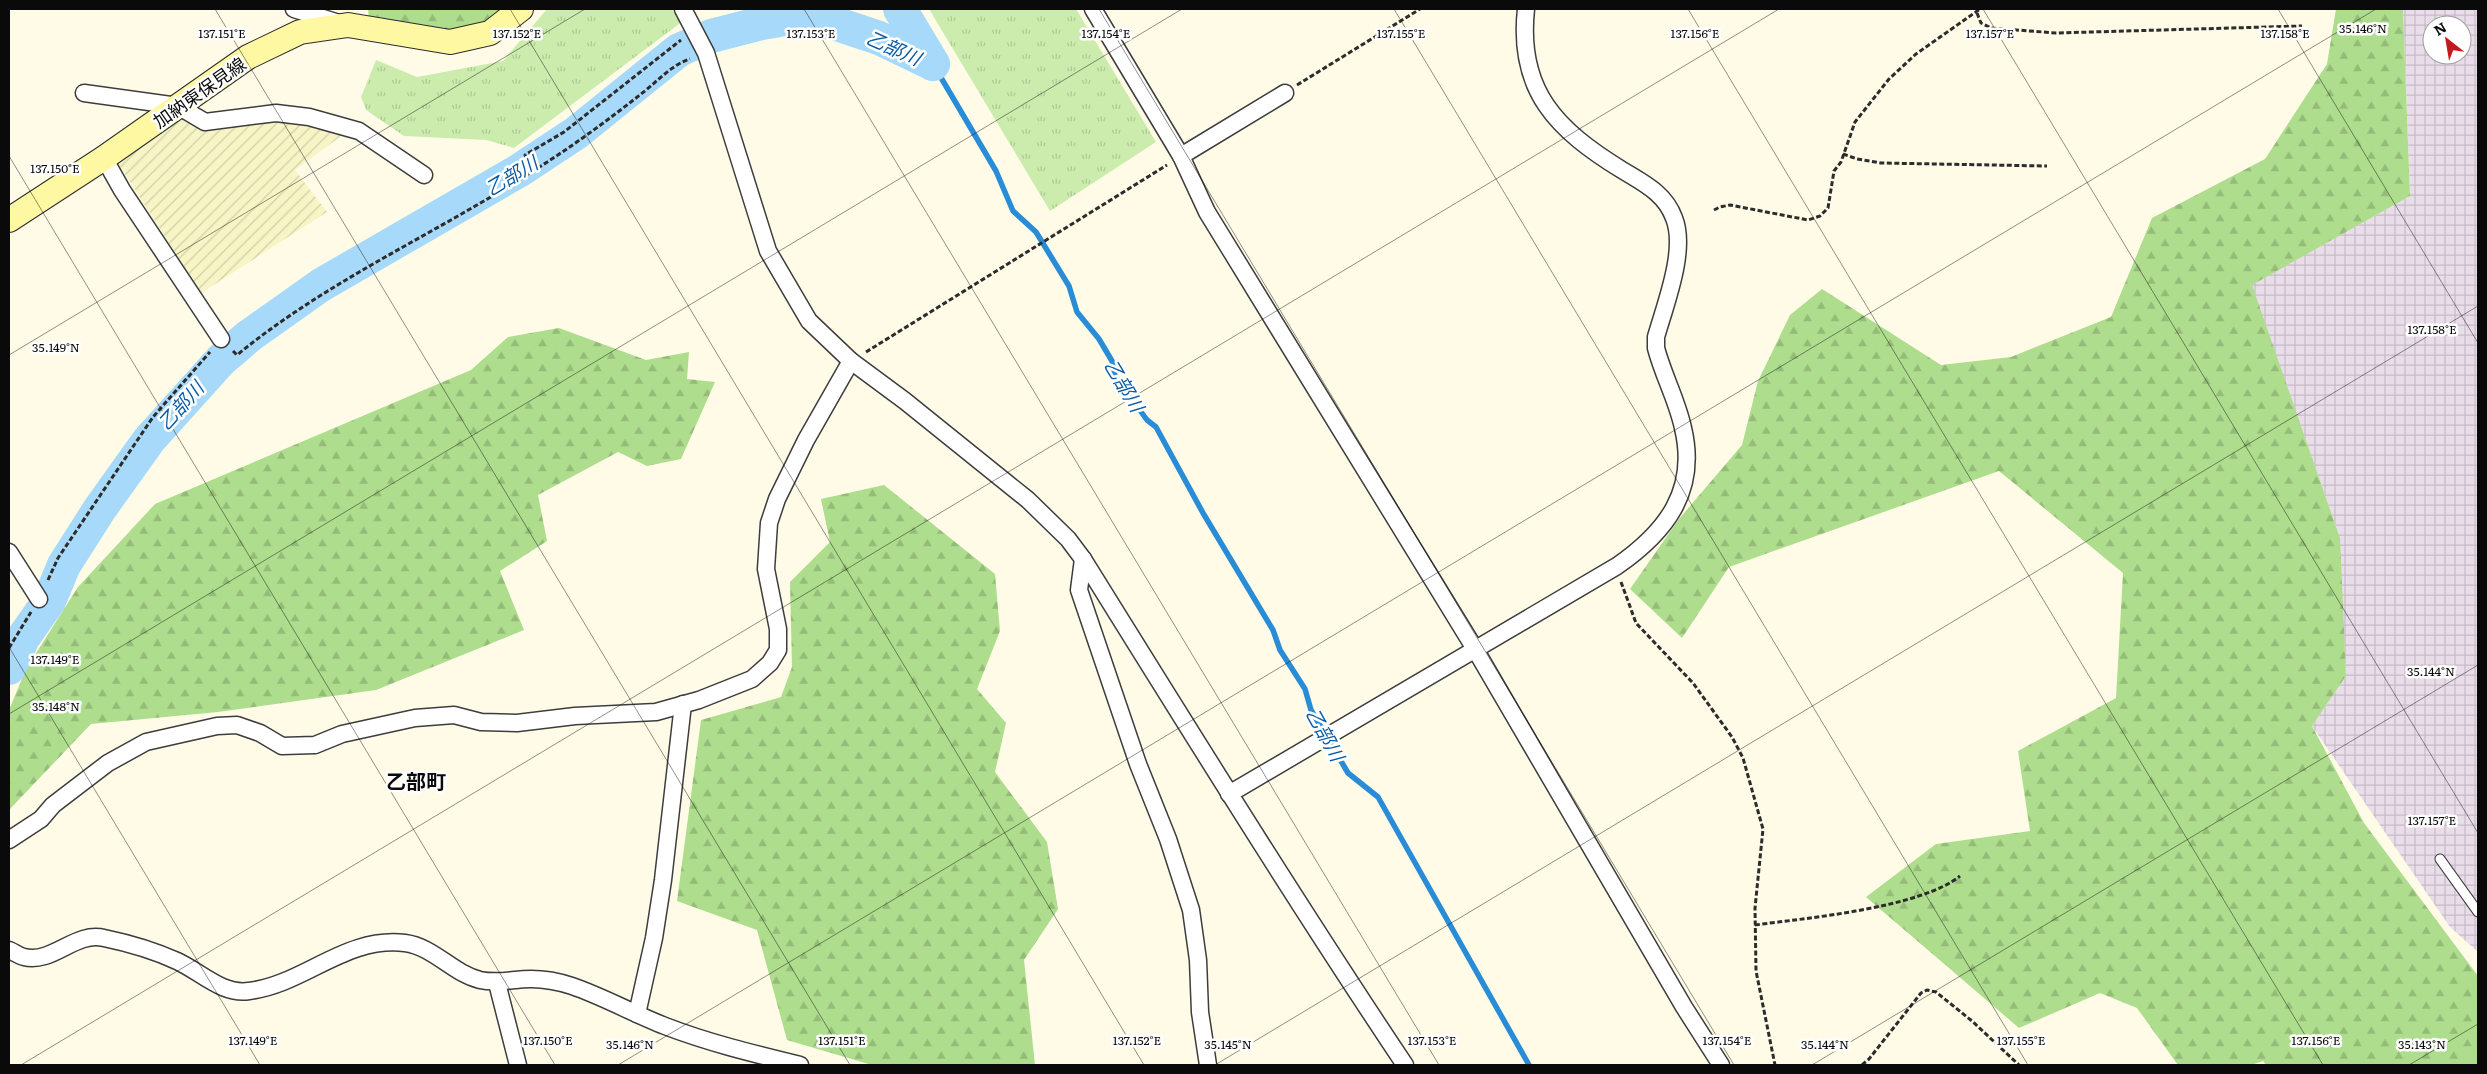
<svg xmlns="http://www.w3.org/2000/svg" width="2487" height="1074" font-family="Literata,'Noto Sans JP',serif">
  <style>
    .industrial { fill: url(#industrial-grid); fill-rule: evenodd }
    .farmland { fill: url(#farmland-furrows) }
    .grass { fill: url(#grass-tufts) }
    .forest { fill: url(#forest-firs) }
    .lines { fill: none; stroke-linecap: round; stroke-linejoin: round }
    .stream { stroke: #298cd7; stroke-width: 5.5 }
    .river { stroke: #a7d9fb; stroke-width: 34 }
    .lane-casing { stroke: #3d3d3d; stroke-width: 11 }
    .street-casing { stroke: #3d3d3d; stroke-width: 19 }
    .secondary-casing { stroke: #2c2c2c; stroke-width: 26 }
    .path { stroke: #2c2c2c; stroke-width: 3; stroke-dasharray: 5 2.5; stroke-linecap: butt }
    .lane { stroke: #fff; stroke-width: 9 }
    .street { stroke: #fff; stroke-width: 16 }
    .secondary { stroke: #fff8a2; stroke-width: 24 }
    .ticks { fill: none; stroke: #0a0a0a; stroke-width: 1; stroke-opacity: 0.45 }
    .labels { text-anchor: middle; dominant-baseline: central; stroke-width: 5; stroke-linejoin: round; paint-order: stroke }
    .street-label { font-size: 18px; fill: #0a0a0a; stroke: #fff }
    .water-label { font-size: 19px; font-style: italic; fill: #0c5ca3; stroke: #fff }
    .quarter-label { font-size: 20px; font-weight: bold; fill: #0a0a0a; stroke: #fff }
    .ticks-label { font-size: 12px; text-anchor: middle; fill: #0a0a0a; stroke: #fff; stroke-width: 5; stroke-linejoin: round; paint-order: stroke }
  </style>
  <defs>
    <pattern id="industrial-grid" width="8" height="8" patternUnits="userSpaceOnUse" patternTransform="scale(1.25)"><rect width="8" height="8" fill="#e9ddea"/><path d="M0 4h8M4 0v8" fill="none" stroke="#c6bcc7"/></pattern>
    <pattern id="farmland-furrows" width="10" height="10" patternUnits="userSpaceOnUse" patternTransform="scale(1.25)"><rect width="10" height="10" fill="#f7f4c5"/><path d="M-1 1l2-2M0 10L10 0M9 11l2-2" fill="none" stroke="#d2d0a8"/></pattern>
    <pattern id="grass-tufts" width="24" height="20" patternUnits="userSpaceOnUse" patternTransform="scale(1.25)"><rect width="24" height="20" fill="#ccecae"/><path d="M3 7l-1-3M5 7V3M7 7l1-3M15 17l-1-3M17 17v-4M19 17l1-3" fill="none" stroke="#aec994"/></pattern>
    <pattern id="forest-firs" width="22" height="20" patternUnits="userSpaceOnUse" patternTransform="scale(1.25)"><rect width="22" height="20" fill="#aedd8d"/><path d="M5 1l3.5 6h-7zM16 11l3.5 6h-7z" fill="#94bc78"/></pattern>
  </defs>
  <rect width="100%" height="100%" fill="#fffbe7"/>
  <path class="industrial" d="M2403,9h75v943l-28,-25 -138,-201 34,-50 -8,-144 -87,-247 159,-89zM2432,25h30v30h-30z"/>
  <polygon class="farmland" points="178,115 219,128 277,119 344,134 295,170 327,212 201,293 116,160"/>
  <g class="grass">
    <polygon points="547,9 671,9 683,21 514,148 486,140 404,136 366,110 361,97 376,60 417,77 503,61"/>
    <polygon points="929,9 1076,9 1156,142 1050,211"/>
  </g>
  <g class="forest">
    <polygon points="368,9 506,9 483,25 453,31 369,19"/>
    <polygon points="2336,9 2403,9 2410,196 2252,285 2340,538 2346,676 2312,726 2364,823 2478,976 2478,1065 2266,1065 2263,1061 2251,1065 2178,1065 2137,1008 2100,993 2019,1028 1866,897 1936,844 2030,831 2018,751 2116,698 2123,573 1999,471 1729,567 1682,638 1630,589 1679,519 1742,445 1758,381 1790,315 1822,289 1941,365 2011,357 2111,317 2152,218 2265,159 2327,64"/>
    <polygon points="559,328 646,360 689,352 687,379 715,382 681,459 647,466 618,452 538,495 547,541 500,571 524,630 376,690 218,712 91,724 9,810 9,710 26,669 78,587 155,504 471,370 508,337"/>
    <polygon points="884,485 995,574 1000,631 977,689 1006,723 995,772 1047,842 1058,909 1024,960 1035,1065 872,1065 787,1040 757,930 677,901 701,720 781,697 792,667 790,582 830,542 821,499"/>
  </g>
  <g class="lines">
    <polyline class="stream" points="933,64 996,171 1013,211 1036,232 1069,286 1077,312 1099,339 1112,361 1115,376 1147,420 1156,427 1203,513 1273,630 1280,650 1305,689 1311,710 1348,773 1378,797 1529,1065"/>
    <g class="river">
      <polyline points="900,9 933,64"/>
      <polyline points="9,668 23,638 49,601 64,565 99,510 149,440 221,360 249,336 321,285 520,170 576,133 679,50 711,36 762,23 791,18 834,23 879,38 933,64"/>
    </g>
    <g class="lane-casing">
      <polyline id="lane" points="2440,859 2478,912"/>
    </g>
    <g class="street-casing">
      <g id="street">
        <polyline points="294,9 342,24"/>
        <path d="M683,9l23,44 62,198 41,70 42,40 54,40 123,99 40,39 15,20c106,170 211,340 322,506"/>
        <polyline points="1093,9 1181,156 1207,212 1475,649 1684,1007 1721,1065"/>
        <polyline points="84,93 178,106 205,122 276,113 309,117 359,131 424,175"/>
        <polyline points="1181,156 1285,93"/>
        <polyline points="104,158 122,190 221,339"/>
        <polyline points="9,552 39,599"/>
        <polyline points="1083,559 1079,590 1138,764 1168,839 1191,910 1198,960 1200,1012 1208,1065"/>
        <path d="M1229,794l388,-228c49,-34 81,-75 66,-138 -6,-28 -20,-53 -27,-80v-11c9,-32 31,-87 18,-119 -9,-25 -31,-35 -52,-48 -65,-40 -105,-79 -96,-161"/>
        <polyline points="9,840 41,819 53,805 108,763 146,742 217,726 237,725 260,733 282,746 315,745 342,734 415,718 454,715 481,722 517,723 575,716 656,712 699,700 752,679 770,663 778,650 778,629 766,569 769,523 777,499 806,440 851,361"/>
        <path d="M9,950c5,2 10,6 15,7 29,7 51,-26 80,-19 24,5 51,13 73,23 24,11 45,34 72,30 56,-7 96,-55 156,-48 29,4 47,30 75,37 18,4 33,-1 51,-1 12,0 29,3 41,7 32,11 62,28 93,40 44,17 90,28 135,39"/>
        <polyline points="497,983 518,1065"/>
        <polyline points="637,1014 654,938 663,880 683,704"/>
      </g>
    </g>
    <g class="secondary-casing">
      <polyline id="secondary" points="9,220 104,158 248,57 300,32 348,25 450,42 490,33 521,9"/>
    </g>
    <g class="path">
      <polyline points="1977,13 1981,23 1991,28 2056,33 2302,26"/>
      <polyline points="1297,85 1420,9"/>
      <polyline points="1843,154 1857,159 1881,163 2047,166"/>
      <polyline points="535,171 525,155 564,132 681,40"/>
      <polyline points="1714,210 1720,207 1730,205 1808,220 1820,216 1828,208 1834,171 1841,162 1855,122 1889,79 1916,54 1980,9"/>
      <path d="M233,351l4,4c90,-74 198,-121 296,-184 37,-23 74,-50 108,-77 16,-12 30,-29 49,-35"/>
      <polyline points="866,352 1167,165"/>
      <polyline points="48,580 58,558 153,417 210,352"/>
      <polyline points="1621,582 1636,623 1693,683 1732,737 1743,758 1763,829 1755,908 1756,971 1775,1065"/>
      <polyline points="9,648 31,612"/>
      <path d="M1755,925c52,-7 165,-17 205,-49"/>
      <polyline points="1862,1065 1869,1059 1921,993 1927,990 1936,992 1972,1021 2019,1065"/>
    </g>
    <use href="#lane" class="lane"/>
    <use href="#street" class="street"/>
    <use href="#secondary" class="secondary"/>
  </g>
  <path class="ticks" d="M215,9l635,1056M510,9l634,1056M804,9l635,1056M1099,9l635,1056M1394,9l634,1056M1688,9l635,1056M1983,9l495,824M2278,9l200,334M9,156l546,909M9,355l576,-346M9,647l251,418M9,714l1173,-705M21,1065l1758,-1056M618,1065l1758,-1056M1215,1065l1263,-759M1812,1065l666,-400M2409,1065l69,-41"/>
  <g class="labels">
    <g class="street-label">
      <text transform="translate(199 92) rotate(-35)">加納東保見線</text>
    </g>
    <g class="water-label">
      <text transform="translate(894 47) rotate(24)">乙部川</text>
      <text transform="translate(511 175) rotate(-31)">乙部川</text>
      <text transform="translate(1125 385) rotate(59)">乙部川</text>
      <text transform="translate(180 405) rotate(-48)">乙部川</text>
      <text transform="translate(1326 734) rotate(61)">乙部川</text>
    </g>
    <g class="quarter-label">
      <text x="416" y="780">乙部町</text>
    </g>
  </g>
  <g class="ticks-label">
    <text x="2363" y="33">35.146°N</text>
    <text x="1106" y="38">137.154°E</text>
    <text x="2285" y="38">137.158°E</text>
    <text x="222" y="38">137.151°E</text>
    <text x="517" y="38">137.152°E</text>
    <text x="811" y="38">137.153°E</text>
    <text x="1401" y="38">137.155°E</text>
    <text x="1695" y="38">137.156°E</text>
    <text x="1990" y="38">137.157°E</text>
    <text x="55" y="173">137.150°E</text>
    <text x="2432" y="334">137.158°E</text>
    <text x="56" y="352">35.149°N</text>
    <text x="55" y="664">137.149°E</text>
    <text x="2431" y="676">35.144°N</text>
    <text x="56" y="711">35.148°N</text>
    <text x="2432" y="825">137.157°E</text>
    <text x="253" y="1045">137.149°E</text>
    <text x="548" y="1045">137.150°E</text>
    <text x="842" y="1045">137.151°E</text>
    <text x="1137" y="1045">137.152°E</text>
    <text x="1432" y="1045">137.153°E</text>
    <text x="1727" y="1045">137.154°E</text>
    <text x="2021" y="1045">137.155°E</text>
    <text x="2316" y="1045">137.156°E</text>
    <text x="630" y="1049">35.146°N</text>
    <text x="1228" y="1049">35.145°N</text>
    <text x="1825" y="1049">35.144°N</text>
    <text x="2422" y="1049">35.143°N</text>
  </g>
  <rect width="2487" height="1074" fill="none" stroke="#0a0a0a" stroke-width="20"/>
  <g transform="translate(2447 40) rotate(329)"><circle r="24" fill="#ffffff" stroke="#9d9d9d"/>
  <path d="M0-4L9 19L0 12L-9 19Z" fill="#c3191c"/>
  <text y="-8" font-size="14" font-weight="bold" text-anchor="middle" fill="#0a0a0a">N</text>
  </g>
</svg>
